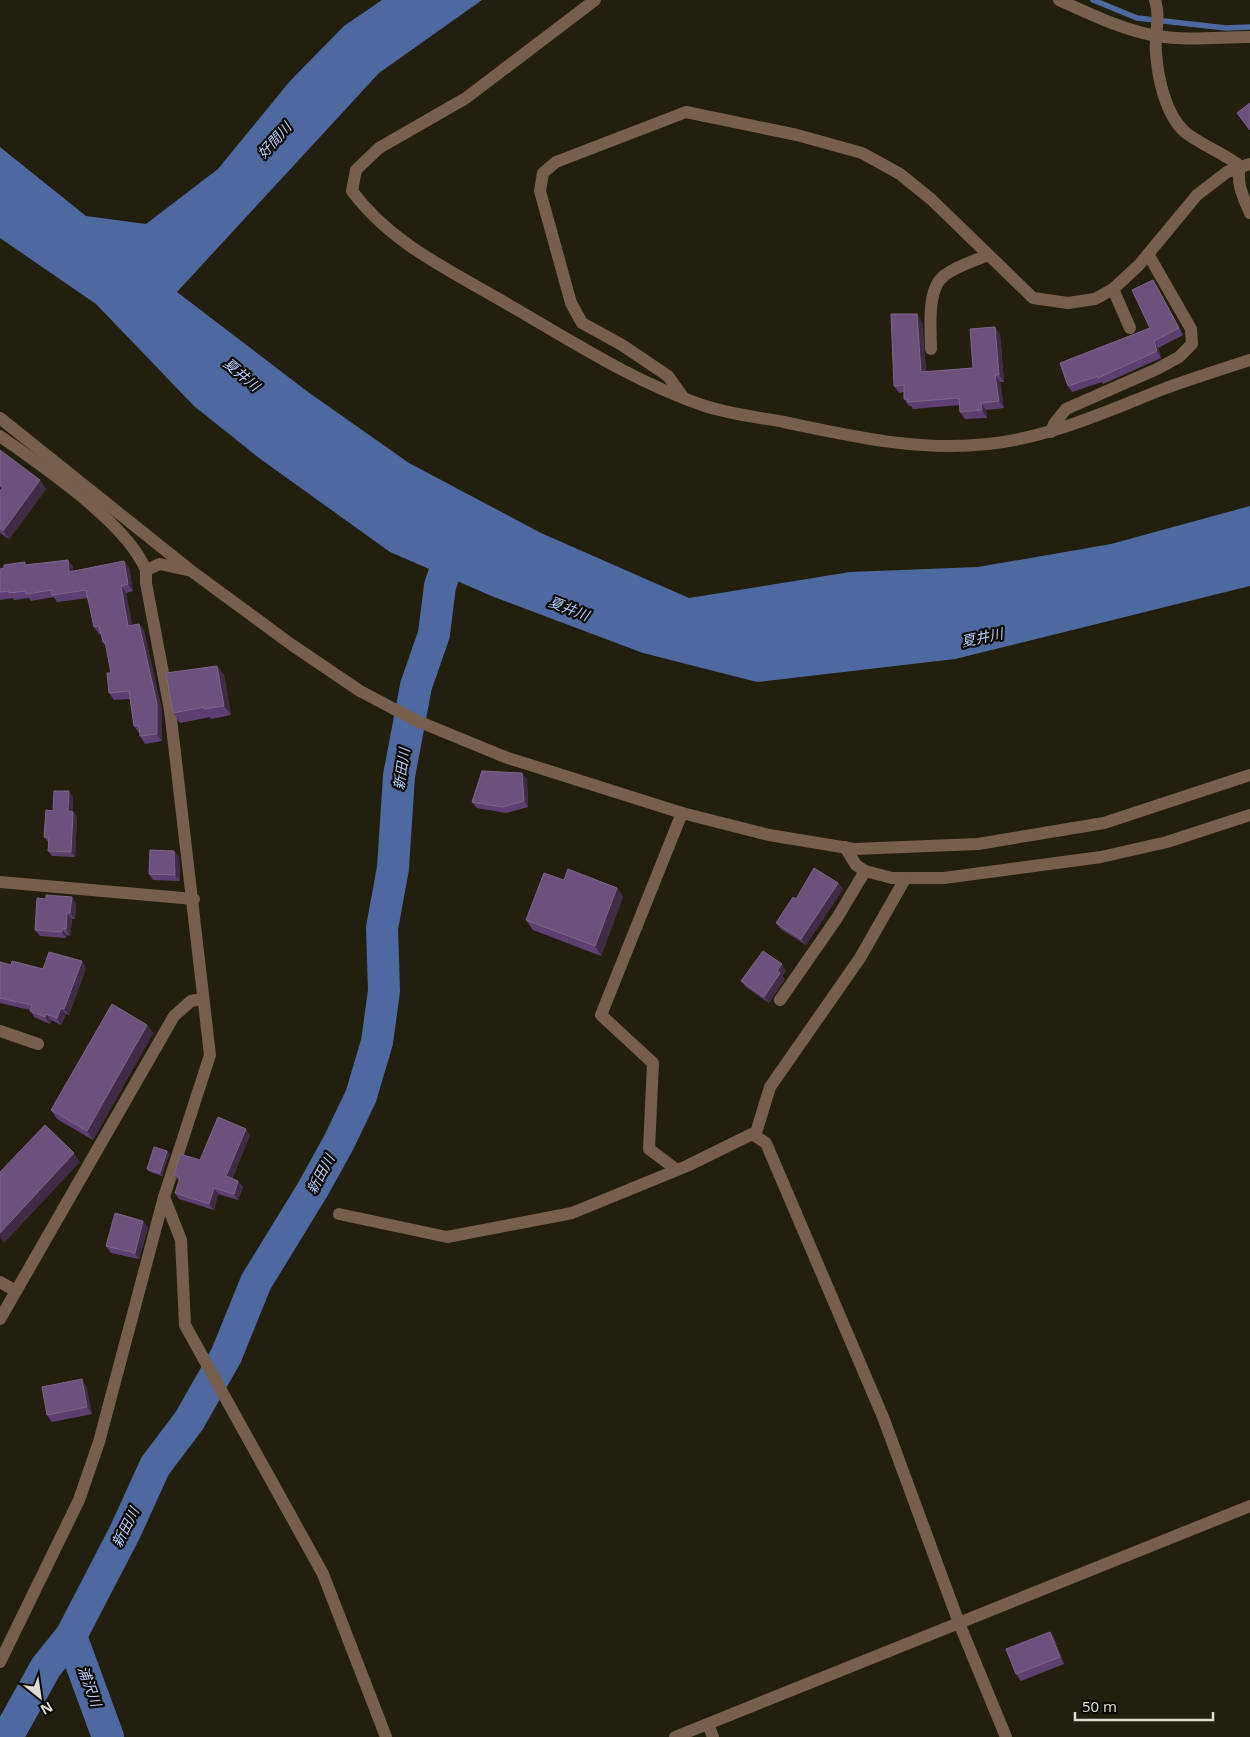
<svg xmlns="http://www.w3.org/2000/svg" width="1250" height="1737" font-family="'Noto Sans','Noto Sans JP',sans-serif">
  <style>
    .water { fill: #4e68a0 }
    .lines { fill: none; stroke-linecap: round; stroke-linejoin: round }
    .stream { stroke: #4e68a0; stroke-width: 5.5 }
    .river { stroke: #4e68a0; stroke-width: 32 }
    .minor { stroke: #775f4d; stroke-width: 12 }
    .wall { fill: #5d4071 }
    .shaded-wall { fill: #402c46 }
    .building { fill: #6b517c; stroke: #7d6689 }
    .labels { text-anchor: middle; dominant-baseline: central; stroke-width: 4.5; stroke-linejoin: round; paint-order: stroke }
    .water-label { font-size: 14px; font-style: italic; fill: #b5cdff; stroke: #0b0904 }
  </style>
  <rect width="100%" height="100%" fill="#231f0f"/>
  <polygon class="water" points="382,0 482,0 379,73 177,292 308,392 409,463 541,533 689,598 850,572 978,567 1111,544 1250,506 1250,586 955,659 757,682 643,653 494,597 390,552 259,458 194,406 96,304 0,238 0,147 86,216 146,224 218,169 290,81 344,26"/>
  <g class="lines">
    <polyline class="stream" points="1093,0 1137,18 1226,28 1250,27"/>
    <g class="river">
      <polyline points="71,1636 108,1737"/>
      <polyline points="7,1737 46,1667 71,1636 125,1532 155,1466 189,1421 226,1356 256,1282 313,1189 339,1142 361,1096 377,1042 384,991 382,928 393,868 399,776 416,686 434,634 440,586 452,550"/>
    </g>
    <g class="minor">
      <path d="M595,0l-129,98 -87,50 -23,22 -4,21c37,50 93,77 145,107 67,38 132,82 205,107 26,9 55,12 82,17 68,14 135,30 204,22 64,-7 119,-33 178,-56 28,-10 56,-19 84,-28"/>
      <path d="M1059,0c31,14 64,30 98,36 30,5 63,1 93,1"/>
      <path d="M1155,0c6,19 -1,35 1,53 2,25 9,61 29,79 14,12 39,21 55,34 -4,17 3,31 10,47"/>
      <polyline points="1113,289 1130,328"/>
      <path d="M931,349c0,-20 -5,-61 14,-74 12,-9 29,-14 43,-20"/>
      <polyline points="683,397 668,376 622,345 582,323 571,303 540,191 543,173 556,162 686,112 797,135 862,153 900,174 932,200 1033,298 1068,303 1095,299 1113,289 1139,265 1197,195 1227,172 1250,164"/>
      <polyline points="0,418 190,570 292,645 360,691 415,720 505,757 682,813 769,835 854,849 978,844 1104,823 1250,775"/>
      <polyline points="1051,432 1054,424 1066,409 1157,369 1179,357 1192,344 1191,329 1148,254"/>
      <path d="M0,436c43,31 126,86 146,134"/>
      <polyline points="187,570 160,564 146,570 146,583 170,710 210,1055 164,1197 181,1240 185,1325 323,1574 386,1737"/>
      <polyline points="845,847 856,865 865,871 892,878 944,878 1101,857 1167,842 1250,815"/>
      <polyline points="0,882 194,899"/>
      <polyline points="780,1000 837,918 865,871"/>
      <polyline points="0,1031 38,1044"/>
      <polyline points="755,1136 770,1087 860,958 905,879"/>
      <polyline points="677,1170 649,1149 653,1063 601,1015 682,813"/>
      <polyline points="339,1214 447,1237 572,1213 687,1166 752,1134 766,1143 883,1417 959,1623 1006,1737"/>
      <polyline points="0,1282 16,1291"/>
      <polyline points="0,1319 174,1016 191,1001 203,999"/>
      <polyline points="0,1662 79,1500 99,1442 164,1197"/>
      <polyline points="708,1724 713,1737"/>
      <polyline points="675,1737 1250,1506"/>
    </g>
  </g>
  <g class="wall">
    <polygon points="1153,280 1157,286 1183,335 1158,348 1161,358 1103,384 1102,382 1072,392 1068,386 1150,328"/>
    <polygon points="922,322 926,372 973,368 1000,334 1004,382 1000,382 1004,408 986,410 987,418 965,419 960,412 960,405 913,409 911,406 909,406 904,399 904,392 899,393 894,386"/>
    <polygon points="0,450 46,489 9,539 0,533 0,491 2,488 0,487"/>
    <polygon points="68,560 73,567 73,571 124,561 129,568 133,591 126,593 132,625 139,624 144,631 162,711 162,741 145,744 140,736 140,733 139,733 134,726 130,699 114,700 109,693 111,673 107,648 103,642 101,634 99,634 94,627 88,598 57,602 54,597 31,601 29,598 14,600 13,598 0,600 0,569"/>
    <polygon points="217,666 224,675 231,715 211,719 210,717 180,723 173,713"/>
    <polygon points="527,779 528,807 506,813 477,808 472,802"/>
    <polygon points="73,797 73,812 77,817 75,857 52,856 48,851 49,843 44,837 53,811"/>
    <polygon points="174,851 179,857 180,881 153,880 149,874"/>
    <polygon points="564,880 617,888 623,897 601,956 533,930 526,920"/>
    <polygon points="838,883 843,889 806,945 781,929 776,923"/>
    <polygon points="76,903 75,919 72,919 70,936 67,935 66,938 40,936 35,930"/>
    <polygon points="0,962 11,965 43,969 86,968 69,1015 66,1014 61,1025 51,1020 50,1024 34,1017 30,1010 0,1003"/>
    <polygon points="786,971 782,976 785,979 769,1003 746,987 741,981"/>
    <polygon points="147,1025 153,1033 93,1140 57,1119 51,1110"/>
    <polygon points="250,1135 232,1179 238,1181 243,1187 238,1200 218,1194 214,1210 179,1199 175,1193 179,1181 174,1175"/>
    <polygon points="167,1151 169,1154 162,1176 150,1172 147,1169"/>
    <polygon points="148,1227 139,1259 111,1253 106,1246"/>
    <polygon points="86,1386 92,1414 52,1422 47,1415"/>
    <polygon points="1050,1632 1054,1638 1064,1664 1021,1681 1016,1674"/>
  </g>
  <g class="shaded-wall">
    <polygon points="1153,280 1157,286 1183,335 1179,328"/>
    <polygon points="917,314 922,322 926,379 921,372"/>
    <polygon points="995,327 1000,334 1004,382 999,375"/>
    <polygon points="1154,341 1158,348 1161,358 1157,351"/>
    <polygon points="995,375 1000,382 1004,408 999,401"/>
    <polygon points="981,403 986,410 987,418 982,410"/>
    <polygon points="40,480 46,489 9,539 3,531"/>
    <polygon points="68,560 73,567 74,579 69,572"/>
    <polygon points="124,561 129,568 133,591 128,584"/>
    <polygon points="121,586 126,593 133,633 128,626"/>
    <polygon points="139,624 144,631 162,711 162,741 157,734"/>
    <polygon points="217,666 224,675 231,715 224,706"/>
    <polygon points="522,773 527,779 528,807 524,801"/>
    <polygon points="69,791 73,797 73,812 77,817 75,857 71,852 68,811"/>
    <polygon points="174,851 179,857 180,881 175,875"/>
    <polygon points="838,883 843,889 806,945 801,939"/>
    <polygon points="617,888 623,897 601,956 595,946"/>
    <polygon points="72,897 76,903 75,919 70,913"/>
    <polygon points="67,913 72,919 70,936 66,929"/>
    <polygon points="62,929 67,935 66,938 62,932"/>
    <polygon points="82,961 86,968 69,1015 64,1009"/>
    <polygon points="782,964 786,971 782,976 785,979 769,1003 764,997 777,971"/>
    <polygon points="61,1008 66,1014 61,1025 57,1018"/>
    <polygon points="46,1014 51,1020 50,1024 45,1017"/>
    <polygon points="147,1025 153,1033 93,1140 87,1131"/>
    <polygon points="246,1129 250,1135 230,1183 226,1176"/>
    <polygon points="167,1151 169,1154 162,1176 160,1173"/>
    <polygon points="74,1153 80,1162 4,1243 0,1237 0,1233"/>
    <polygon points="238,1181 243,1187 238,1200 234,1194"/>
    <polygon points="214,1188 218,1194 214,1210 209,1204"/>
    <polygon points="143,1221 148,1227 139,1259 135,1253"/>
    <polygon points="82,1379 86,1386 92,1414 87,1407"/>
    <polygon points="1050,1632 1054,1638 1064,1664 1060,1657"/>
  </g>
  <g class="building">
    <polygon points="1250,103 1250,130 1237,113"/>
    <polygon points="1153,280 1179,328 1154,341 1157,351 1098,378 1098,376 1068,386 1060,363 1150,328 1132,290"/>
    <polygon points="891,314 917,314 921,372 973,368 970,329 995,327 999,375 995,375 999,401 981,403 982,410 960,412 959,398 908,402 908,399 904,399 904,385 894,386"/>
    <polygon points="0,450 40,480 3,531 0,528 0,491 3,487 0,485 1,483 0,482"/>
    <polygon points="68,560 69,572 124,561 128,584 121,586 128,626 139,624 157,704 157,734 140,736 139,725 134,726 129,691 109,693 107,673 111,673 105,642 103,642 99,626 94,627 86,590 52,595 52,590 26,594 25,591 9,593 9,591 0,592 0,569 4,568 4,565 25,562 25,565"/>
    <polygon points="217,666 224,706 204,709 204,707 173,713 166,673"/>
    <polygon points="482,771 522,773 524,801 502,807 472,802"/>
    <polygon points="54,791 69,791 68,811 73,812 71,852 48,851 49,838 44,837 46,810 53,811"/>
    <polygon points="150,850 174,851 175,875 149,874"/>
    <polygon points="814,868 838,883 801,939 776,923 793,897 796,899"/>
    <polygon points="568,869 617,888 595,946 526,920 544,873 564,880"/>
    <polygon points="46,895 72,897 70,913 67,913 66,929 62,929 62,932 35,930 37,898 46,899"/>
    <polygon points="763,951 782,964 777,971 780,973 764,997 741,981"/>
    <polygon points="49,952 82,961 64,1009 61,1008 57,1018 46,1014 45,1017 30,1011 32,1005 0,998 0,962 11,965 12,961 43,969"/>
    <polygon points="112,1004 147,1025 87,1131 51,1110"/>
    <polygon points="218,1117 246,1129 226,1176 238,1181 234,1194 214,1188 209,1204 175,1193 180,1177 174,1175 180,1154 200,1160"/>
    <polygon points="45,1125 74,1153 0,1233 0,1172"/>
    <polygon points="154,1147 167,1151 160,1173 147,1169"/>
    <polygon points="115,1213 143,1221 135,1253 106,1246"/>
    <polygon points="82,1379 87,1407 47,1415 42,1387"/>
    <polygon points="1050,1632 1060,1657 1016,1674 1006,1649"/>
  </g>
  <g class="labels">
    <g class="water-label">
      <text transform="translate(274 140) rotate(-48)">好間川</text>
      <text transform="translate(242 374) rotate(40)">夏井川</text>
      <text transform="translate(569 608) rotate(21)">夏井川</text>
      <text transform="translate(982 637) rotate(-12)">夏井川</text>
      <text transform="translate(401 769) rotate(-82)">新田川</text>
      <text transform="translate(320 1174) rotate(-62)">新田川</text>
      <text transform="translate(125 1527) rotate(-63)">新田川</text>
      <text transform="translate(90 1686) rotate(70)">浦沢川</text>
    </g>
  </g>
  <g transform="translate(40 1697) rotate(150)" stroke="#0b0904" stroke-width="4" paint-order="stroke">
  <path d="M0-4L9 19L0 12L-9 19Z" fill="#dedcd1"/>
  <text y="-8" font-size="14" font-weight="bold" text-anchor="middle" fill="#dedcd1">N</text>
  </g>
  <path d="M1075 1712v8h138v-8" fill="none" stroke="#dedcd1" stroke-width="2.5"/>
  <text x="1082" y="1712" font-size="15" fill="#dedcd1" stroke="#0b0904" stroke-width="4" paint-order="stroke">50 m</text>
</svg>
